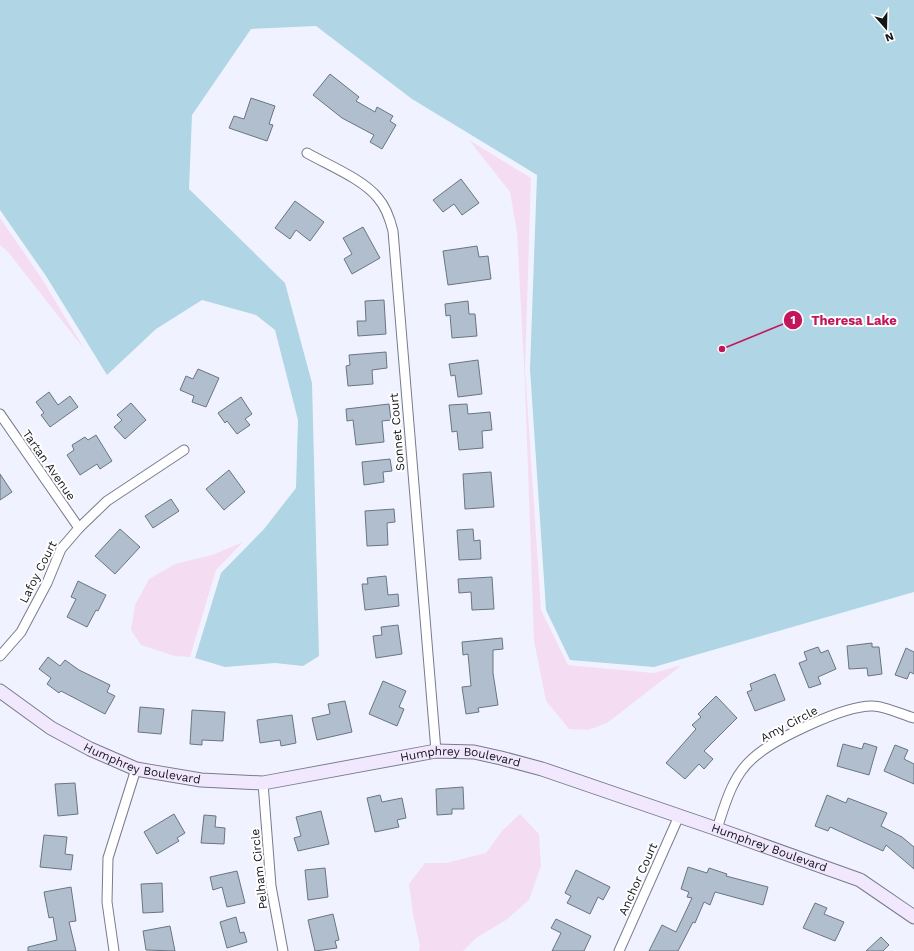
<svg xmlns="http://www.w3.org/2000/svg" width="914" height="951" font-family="'Work Sans',sans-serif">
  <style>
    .green { fill: #f4ddf2 }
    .water { fill: #b0d5e4 }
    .building { fill: #b0becd; stroke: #697584 }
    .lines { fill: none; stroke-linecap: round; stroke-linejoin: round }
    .street-casing { stroke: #787b8d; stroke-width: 11 }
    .secondary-casing { stroke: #787b8d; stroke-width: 15 }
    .street { stroke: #fff; stroke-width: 9 }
    .secondary { stroke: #f1e8fe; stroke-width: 13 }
    .labels { text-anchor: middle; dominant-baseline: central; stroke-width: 4; stroke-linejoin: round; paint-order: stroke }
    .street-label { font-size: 12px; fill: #14151b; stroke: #fff }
    .leader { fill: none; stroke: #c2185b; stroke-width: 1.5 }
    .callout-dot { fill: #c2185b; stroke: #fff; stroke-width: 1.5 }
    .mark-label { font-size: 12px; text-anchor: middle; font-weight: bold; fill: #fff }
    .callout-label { font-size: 13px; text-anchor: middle; font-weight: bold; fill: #c2185b; stroke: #fff; stroke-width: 4; stroke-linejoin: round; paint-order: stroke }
  </style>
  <rect width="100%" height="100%" fill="#f0f3ff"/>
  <g class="green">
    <polygon points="469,140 531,178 525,369 541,610 568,665 654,673 682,665 607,723 588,730 569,729 546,701 534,641 525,385 517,232 510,192"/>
    <polygon points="0,218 42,279 85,350 8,252 0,245"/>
    <polygon points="243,542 216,570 190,657 175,656 141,645 131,630 135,605 149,579 175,564 212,555"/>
    <polygon points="520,814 539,834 541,866 529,900 506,920 476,938 463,951 419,951 420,947 413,914 409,884 425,863 446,863 486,853 502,831"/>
  </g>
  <polygon class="water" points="0,0 914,0 914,592 654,667 570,660 546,610 530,369 537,175 412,99 316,26 251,29 192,115 189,189 285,283 312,383 319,656 303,666 275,663 225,667 195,658 221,573 264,529 296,488 298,420 275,330 256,315 202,300 156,329 107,375 46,276 0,210"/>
  <g class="building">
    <polygon points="330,74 359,97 356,101 375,112 377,107 393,116 390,121 396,125 382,149 370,142 374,135 342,118 313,95"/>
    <polygon points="251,98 275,106 269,124 273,125 267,141 229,128 234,116 244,119"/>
    <polygon points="461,179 479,203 462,215 454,204 443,212 433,200"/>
    <polygon points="295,201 324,222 310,241 296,230 290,239 275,228"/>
    <polygon points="363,227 380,258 352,274 344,259 352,254 343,238"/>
    <polygon points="477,246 479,257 488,256 491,279 448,285 443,251"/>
    <polygon points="384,300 386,334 358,336 357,321 366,321 365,301"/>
    <polygon points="468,301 469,314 475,314 477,336 452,338 450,315 446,316 445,304"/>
    <polygon points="386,352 387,368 372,370 373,384 348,386 346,366 350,365 349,355"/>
    <polygon points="478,360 482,394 458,397 455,375 451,376 449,364"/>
    <polygon points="198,369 219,378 206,407 192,402 194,396 180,390 186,376 193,379"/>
    <polygon points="49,392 58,405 70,396 78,407 50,427 41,415 44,413 36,402"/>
    <polygon points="241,397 252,414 245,419 250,425 237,434 227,421 225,423 218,413"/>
    <polygon points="131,403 146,420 125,439 114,427 122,420 117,415"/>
    <polygon points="389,404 391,420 382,421 384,442 356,445 353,420 347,421 346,409"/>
    <polygon points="467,404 468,414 490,412 492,430 482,431 483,448 459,450 457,431 452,432 449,405"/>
    <polygon points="96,435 112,461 100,469 97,464 80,475 67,455 74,450 72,445 85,437 88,440"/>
    <polygon points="390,459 392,471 383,472 384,482 364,485 362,462"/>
    <polygon points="229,470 245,492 224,510 206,489"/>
    <polygon points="491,472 494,507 465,509 463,474"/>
    <polygon points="0,474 12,492 0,500"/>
    <polygon points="171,499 179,511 153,528 145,516"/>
    <polygon points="394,509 395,522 387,523 388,545 367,546 365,511"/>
    <polygon points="120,529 140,547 115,574 95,556"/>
    <polygon points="473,529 474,541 480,540 481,559 459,560 457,530"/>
    <polygon points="386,576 388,595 398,594 399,606 365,610 362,584 368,584 367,578"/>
    <polygon points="492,577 494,609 472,610 471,592 459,593 458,579"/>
    <polygon points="78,581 106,595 98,611 96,610 87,627 67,617 76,599 71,597"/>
    <polygon points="398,625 402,654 376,658 373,636 382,635 381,627"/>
    <polygon points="502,638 503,649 493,650 493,673 498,705 478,708 479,712 466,714 462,687 471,686 468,654 463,655 462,642"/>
    <polygon points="872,643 872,647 879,647 882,674 868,676 867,668 849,669 847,646"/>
    <polygon points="818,647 821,653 828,650 836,669 818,677 821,684 809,688 799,663 807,660 804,652"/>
    <polygon points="906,648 914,652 914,674 910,672 907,679 895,675"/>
    <polygon points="48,657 60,666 65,660 79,670 110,685 107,692 115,696 105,714 61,691 59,693 47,684 51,678 39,669"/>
    <polygon points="775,674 785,700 755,711 747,692 752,690 750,684"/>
    <polygon points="383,681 406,691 399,707 404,709 397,726 369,714"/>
    <polygon points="716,696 737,718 704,751 713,759 704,769 699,764 685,779 666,763 696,729 692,725 701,717 698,714"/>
    <polygon points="345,701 352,732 317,740 312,718 330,714 328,704"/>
    <polygon points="140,707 164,709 161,734 138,732"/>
    <polygon points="192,710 225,712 223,741 202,740 202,745 190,744"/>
    <polygon points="292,715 296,743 281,746 280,740 260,743 257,720"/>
    <polygon points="864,743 877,747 869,775 837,766 843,744 862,749"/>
    <polygon points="895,745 908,750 904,759 914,764 914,784 884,771"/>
    <polygon points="75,783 78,814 58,816 55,784"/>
    <polygon points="463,787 464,809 452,809 452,814 437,815 436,789"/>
    <polygon points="380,795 382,802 402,798 406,818 397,820 399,827 375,832 367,798"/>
    <polygon points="827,795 846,803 848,798 887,813 881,826 902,837 914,847 914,869 886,845 883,851 830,827 828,831 815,826"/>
    <polygon points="321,811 329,844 298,851 294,838 301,836 296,817"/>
    <polygon points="174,814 185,833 177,838 179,841 157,854 144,832"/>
    <polygon points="204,815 216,816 215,827 225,828 224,844 201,843"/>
    <polygon points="44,835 67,837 65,854 73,855 71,870 40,867"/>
    <polygon points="688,867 707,873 709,868 727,874 726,876 768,887 763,905 715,892 710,905 704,902 695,923 693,922 678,951 649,951 662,925 676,932 692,898 687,897 689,892 681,889"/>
    <polygon points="325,868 328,897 308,900 305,870"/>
    <polygon points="576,870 610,887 603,900 598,897 590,914 567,903 571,896 565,893"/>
    <polygon points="237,871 245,903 227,907 222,887 213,890 210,877"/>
    <polygon points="162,883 163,912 143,913 141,884"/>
    <polygon points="71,887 76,921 69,922 76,951 28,951 28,947 57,940 53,917 49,918 44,892"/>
    <polygon points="815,903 827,908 824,914 844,922 835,941 803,928"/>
    <polygon points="333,914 339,940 335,941 337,948 315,951 308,920"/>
    <polygon points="236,917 240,933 244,932 247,942 227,948 220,922"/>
    <polygon points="556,919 591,936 584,951 552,951 561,933 551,928"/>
    <polygon points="170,926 175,951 146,950 143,931"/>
    <polygon points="881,937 889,945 883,951 866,951"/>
  </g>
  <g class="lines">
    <g class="street-casing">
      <g id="street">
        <path d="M307,153c21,12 56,26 71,45 8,9 12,21 15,33l43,520"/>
        <polyline points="0,414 79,528"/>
        <polyline points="0,656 21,632 47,583 61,549 79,528 107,501 184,450"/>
        <polyline points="263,783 271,886 283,951"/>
        <path d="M717,829c8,-25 15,-52 35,-70 21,-20 93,-54 121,-53 11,0 30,9 41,12"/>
        <polyline points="114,951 107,902 108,858 136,769"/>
        <polyline points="619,951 679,816"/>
      </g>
    </g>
    <g class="secondary-casing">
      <g id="secondary">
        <path id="s1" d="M0,691l51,37 39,21 46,20 65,11 62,3 173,-32 38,1 27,6 41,11 175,60 143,51 54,37"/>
      </g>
    </g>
    <use href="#street" class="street"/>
    <use href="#secondary" class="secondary"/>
  </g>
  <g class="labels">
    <g class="street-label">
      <text transform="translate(397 432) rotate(-95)">Sonnet Court</text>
      <text transform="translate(49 465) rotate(55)">Tartan Avenue</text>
      <text transform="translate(38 572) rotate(-63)">Lafoy Court</text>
      <text transform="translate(789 724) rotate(-28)">Amy Circle</text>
      <text stroke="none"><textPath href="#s1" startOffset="162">Humphrey Boulevard</textPath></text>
      <text stroke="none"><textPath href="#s1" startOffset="486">Humphrey Boulevard</textPath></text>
      <text stroke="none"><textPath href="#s1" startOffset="810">Humphrey Boulevard</textPath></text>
      <text transform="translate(259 869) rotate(-96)">Pelham Circle</text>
      <text transform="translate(638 879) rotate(-66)">Anchor Court</text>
    </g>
  </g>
  <path class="leader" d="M722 349L793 320"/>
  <g class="callout-dot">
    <circle cx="722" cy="349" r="4"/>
    <circle cx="793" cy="320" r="10"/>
  </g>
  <g class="mark-label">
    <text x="793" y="324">1</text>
  </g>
  <g class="callout-label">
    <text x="854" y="325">Theresa Lake</text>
  </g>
  <g transform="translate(886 28) rotate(160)" stroke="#ffffff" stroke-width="3" paint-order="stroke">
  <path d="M0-3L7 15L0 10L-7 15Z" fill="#14151b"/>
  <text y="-6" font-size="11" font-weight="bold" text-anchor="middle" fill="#14151b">N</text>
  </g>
</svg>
